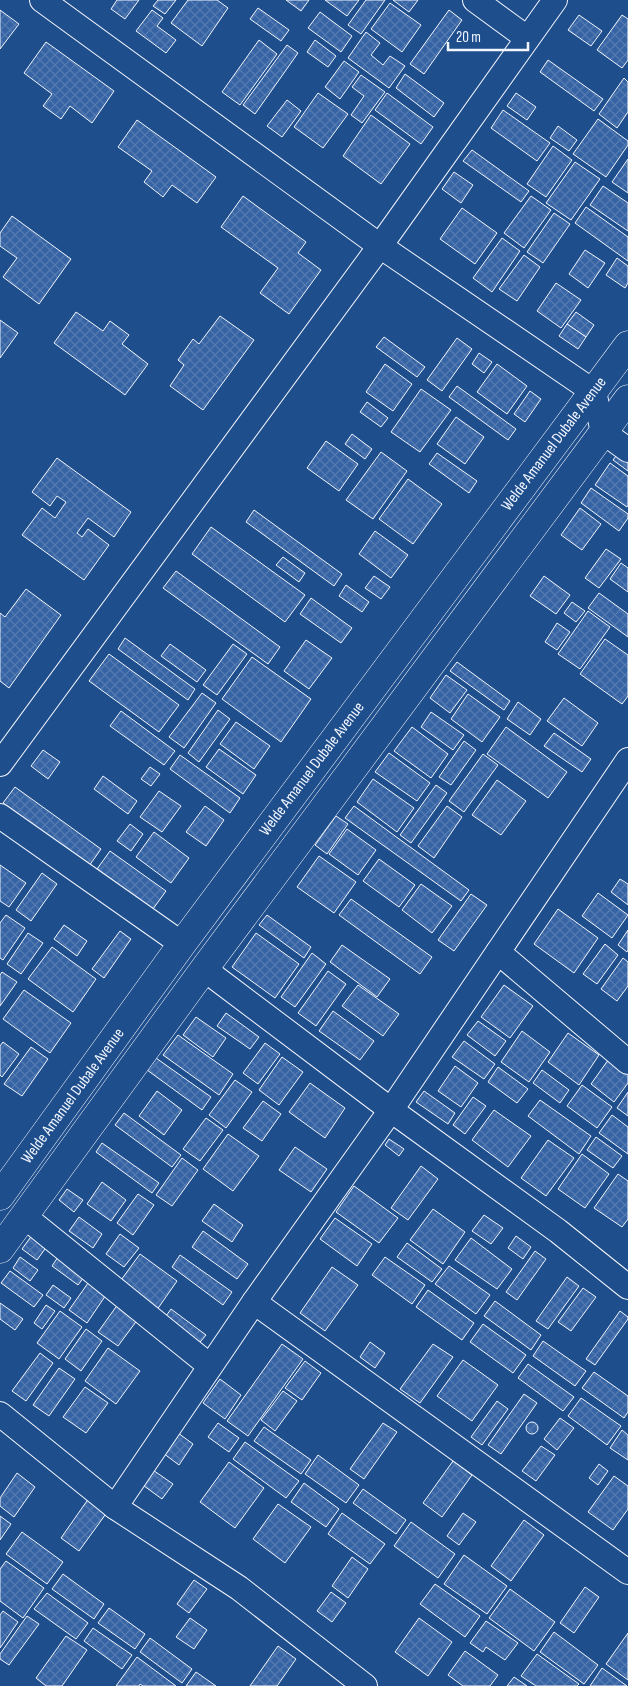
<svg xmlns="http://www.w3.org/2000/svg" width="628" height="1686" font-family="'Sofia Sans Condensed',sans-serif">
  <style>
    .building { fill: url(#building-cross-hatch); stroke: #f2f6ff }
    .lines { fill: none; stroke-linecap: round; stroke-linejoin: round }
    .street-casing { stroke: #f2f6ff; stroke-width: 26 }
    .secondary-casing { stroke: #f2f6ff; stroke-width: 29 }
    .street { stroke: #1f4e8c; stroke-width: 24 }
    .secondary { stroke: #1f4e8c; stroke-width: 28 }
    .labels { text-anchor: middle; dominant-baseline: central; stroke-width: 4; stroke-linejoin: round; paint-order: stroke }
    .street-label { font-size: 16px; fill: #f2f6ff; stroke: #1f4e8c }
  </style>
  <defs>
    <pattern id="building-cross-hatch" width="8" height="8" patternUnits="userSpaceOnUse" patternTransform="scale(1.25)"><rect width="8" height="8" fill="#3563a3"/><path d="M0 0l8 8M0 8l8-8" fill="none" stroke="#537ab1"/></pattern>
  </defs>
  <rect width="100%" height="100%" fill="#1f4e8c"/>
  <g class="building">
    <polygon points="117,0 139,0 125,19 111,9"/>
    <polygon points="158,0 176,0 165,14 153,6"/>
    <polygon points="188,0 217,0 228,8 202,46 171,23"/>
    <polygon points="286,0 309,0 301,11"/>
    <polygon points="325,0 359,0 347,16"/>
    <polygon points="366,0 385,0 361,34 348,25"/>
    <polygon points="393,0 418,0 409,12"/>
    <polygon points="390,3 421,25 402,52 371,29"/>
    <polygon points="258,8 289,30 281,41 250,19"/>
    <polygon points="0,10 19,24 0,49"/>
    <polygon points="152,10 163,18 157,26 176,40 166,53 136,31"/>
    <polygon points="449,10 462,20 424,74 410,64"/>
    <polygon points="320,12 352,36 341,52 308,28"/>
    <polygon points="579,15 602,31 591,46 568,30"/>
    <polygon points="622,15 628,19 628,60 622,68 597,50"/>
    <polygon points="366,32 380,43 371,55 383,65 390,56 405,66 389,88 348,58"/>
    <polygon points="259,40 277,54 240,105 222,92"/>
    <polygon points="315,40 336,56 328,67 307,52"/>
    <polygon points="46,42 114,91 92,123 70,106 61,119 43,106 52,94 24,73"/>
    <polygon points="287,45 298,53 255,114 243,105"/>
    <polygon points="548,60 603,99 594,111 540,72"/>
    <polygon points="344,61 359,72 340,99 325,87"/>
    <polygon points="405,74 444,103 434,117 396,88"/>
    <polygon points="361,75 385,92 362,123 351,115 364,96 352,87"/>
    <polygon points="624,78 628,82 628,112 617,128 599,114"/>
    <polygon points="318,93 348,114 323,148 294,127"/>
    <polygon points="387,93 433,127 421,144 375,110"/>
    <polygon points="516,93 536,107 527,120 507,106"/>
    <polygon points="287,100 301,111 282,137 267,126"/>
    <polygon points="503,110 550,143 537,161 491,128"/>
    <polygon points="371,115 410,144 381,184 343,156"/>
    <polygon points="598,119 628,141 628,145 606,177 573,154"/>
    <polygon points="137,120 216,177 197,203 172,185 163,197 144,182 152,171 118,147"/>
    <polygon points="558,126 577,140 569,151 550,138"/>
    <polygon points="553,146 572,160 546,197 527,184"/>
    <polygon points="472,150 529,191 521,202 463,161"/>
    <polygon points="628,159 628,193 612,182"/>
    <polygon points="575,162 600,179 571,220 546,203"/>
    <polygon points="454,172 473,185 461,203 442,189"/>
    <polygon points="603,186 628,203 628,231 590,205"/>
    <polygon points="243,196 306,242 298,253 321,270 289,314 260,293 278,268 221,227"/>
    <polygon points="531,196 551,210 524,248 504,233"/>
    <polygon points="586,207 628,237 628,261 575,223"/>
    <polygon points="462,208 497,233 475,264 440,239"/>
    <polygon points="554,213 570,224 543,263 527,252"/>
    <polygon points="12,216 71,259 39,304 3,277 17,258 0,246 0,233"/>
    <polygon points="502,238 520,251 492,292 473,278"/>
    <polygon points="585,250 605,263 588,288 569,274"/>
    <polygon points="524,255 540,267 517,301 499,289"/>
    <polygon points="617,258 628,266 628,283 625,288 606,275"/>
    <polygon points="556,283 581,300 561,328 537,311"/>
    <polygon points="76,312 103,331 110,321 129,335 122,344 148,364 125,395 54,343"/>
    <polygon points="576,312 594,325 586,337 567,324"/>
    <polygon points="220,316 254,340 203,410 170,386 184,365 178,360 193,339 199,344"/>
    <polygon points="0,320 18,333 0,358"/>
    <polygon points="567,324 586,337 578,349 559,336"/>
    <polygon points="384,337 425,367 417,377 376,347"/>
    <polygon points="457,338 472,349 442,391 427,380"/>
    <polygon points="479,353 492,362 484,373 472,364"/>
    <polygon points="385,364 412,384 393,411 366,392"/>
    <polygon points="497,364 527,386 507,414 477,392"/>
    <polygon points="457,386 516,429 508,440 449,397"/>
    <polygon points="421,389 451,410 420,452 391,432"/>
    <polygon points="530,391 541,399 525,422 514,414"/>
    <polygon points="367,402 388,418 381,427 360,412"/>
    <polygon points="456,417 484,437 465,464 437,444"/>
    <polygon points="352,434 372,449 365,459 345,444"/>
    <polygon points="326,441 358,464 339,491 307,468"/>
    <polygon points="381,452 407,471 373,519 346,500"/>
    <polygon points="619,452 628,458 628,471 613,460"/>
    <polygon points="437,453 477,481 469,493 429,464"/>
    <polygon points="57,458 131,512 114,537 88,518 77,533 82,537 88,529 109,545 84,580 22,535 42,508 55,518 66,502 57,496 50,506 32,492"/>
    <polygon points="610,463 628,476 628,505 627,507 595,485"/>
    <polygon points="408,479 442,504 413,544 379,519"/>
    <polygon points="591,488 628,514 628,518 619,531 581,503"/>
    <polygon points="580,508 601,524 582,550 561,535"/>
    <polygon points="254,510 342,574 334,586 246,522"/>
    <polygon points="211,527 305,595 285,622 192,554"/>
    <polygon points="375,531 408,555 391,578 359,554"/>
    <polygon points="606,549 621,559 599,588 585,578"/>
    <polygon points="283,557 305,573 299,582 276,565"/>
    <polygon points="621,563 628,568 628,592 610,579"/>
    <polygon points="176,571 280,647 268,664 163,588"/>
    <polygon points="374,576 390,587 381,599 365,588"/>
    <polygon points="544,576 570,595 556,614 530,596"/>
    <polygon points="346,585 369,602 362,612 339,596"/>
    <polygon points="26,589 61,615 9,688 0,681 0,613 5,617"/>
    <polygon points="599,593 628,614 628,637 588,608"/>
    <polygon points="311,598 352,628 341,643 300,614"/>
    <polygon points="572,602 585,611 576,622 564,613"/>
    <polygon points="588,611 610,627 580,669 558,654"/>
    <polygon points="557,623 570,632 557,650 545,642"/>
    <polygon points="125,638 195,689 188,700 118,649"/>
    <polygon points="605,639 628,655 628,696 622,704 580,674"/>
    <polygon points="306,640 332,658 309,689 284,671"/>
    <polygon points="170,644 206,670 197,682 161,656"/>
    <polygon points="233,644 247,654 217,695 203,685"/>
    <polygon points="109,654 179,705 159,732 89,681"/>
    <polygon points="252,657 311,699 281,742 222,699"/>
    <polygon points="457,662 510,701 504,710 450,671"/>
    <polygon points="446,675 467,690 450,713 430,698"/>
    <polygon points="202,693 216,703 184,748 169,737"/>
    <polygon points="468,694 500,717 482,742 451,719"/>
    <polygon points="564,698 598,723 582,746 547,721"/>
    <polygon points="518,702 541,719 530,735 507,719"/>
    <polygon points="218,710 230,719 199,762 188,753"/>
    <polygon points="121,711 175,751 164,765 110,726"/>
    <polygon points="431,712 464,735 453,750 421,727"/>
    <polygon points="236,722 270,746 254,769 220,744"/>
    <polygon points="412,727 448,754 431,778 394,751"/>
    <polygon points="506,727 567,772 548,798 487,754"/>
    <polygon points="554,733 591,759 582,772 544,746"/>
    <polygon points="464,741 476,750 451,785 439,777"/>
    <polygon points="219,749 256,775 243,794 206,767"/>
    <polygon points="43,750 60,762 48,779 31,766"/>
    <polygon points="389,753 430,783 417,801 375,772"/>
    <polygon points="483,754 498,765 464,812 449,801"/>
    <polygon points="180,755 240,798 230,813 170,769"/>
    <polygon points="150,767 160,774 151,786 141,779"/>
    <polygon points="103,776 137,801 128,814 94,789"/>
    <polygon points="373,779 414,808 397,832 357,802"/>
    <polygon points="497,780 526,801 501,835 472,815"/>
    <polygon points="436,785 447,793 411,843 400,835"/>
    <polygon points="15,787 101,849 89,866 3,803"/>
    <polygon points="159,791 181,806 162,832 140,817"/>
    <polygon points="205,806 224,820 206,846 186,832"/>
    <polygon points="354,806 469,890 461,901 345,818"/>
    <polygon points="447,806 462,817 434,858 418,846"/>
    <polygon points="336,816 348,824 327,854 315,845"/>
    <polygon points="130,824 143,834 131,851 117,841"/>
    <polygon points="347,829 376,850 358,875 329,854"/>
    <polygon points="154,832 189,858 171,883 136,857"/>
    <polygon points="110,851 166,891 153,909 97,869"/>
    <polygon points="319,856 356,882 334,913 297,887"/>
    <polygon points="379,859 415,885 399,907 363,881"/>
    <polygon points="0,865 26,883 9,907 0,901"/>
    <polygon points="42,873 57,884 31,921 16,910"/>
    <polygon points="620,879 628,884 628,905 611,892"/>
    <polygon points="421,884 452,906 432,933 402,910"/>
    <polygon points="598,893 628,915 612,938 582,916"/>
    <polygon points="471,894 487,905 454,951 438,940"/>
    <polygon points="351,899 432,957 420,974 339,915"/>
    <polygon points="558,909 598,938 574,973 534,944"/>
    <polygon points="6,915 25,928 3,960 0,958 0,923"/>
    <polygon points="267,915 311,947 304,958 259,925"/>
    <polygon points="64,925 87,941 77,956 54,939"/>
    <polygon points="628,930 628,950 627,952 618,945"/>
    <polygon points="120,931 131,939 104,978 92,969"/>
    <polygon points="28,933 43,943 21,974 7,964"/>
    <polygon points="256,933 299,964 275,998 232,967"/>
    <polygon points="605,944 618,955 597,984 583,974"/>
    <polygon points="342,945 390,979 377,997 330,962"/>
    <polygon points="52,947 96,979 73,1012 28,979"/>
    <polygon points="312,953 326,964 295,1007 281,997"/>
    <polygon points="623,958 628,962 628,986 617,1001 601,989"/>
    <polygon points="328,971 346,984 316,1026 298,1013"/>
    <polygon points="2,972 17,982 0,1006 0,975"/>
    <polygon points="358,985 399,1014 383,1036 342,1006"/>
    <polygon points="504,985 533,1006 510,1038 481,1017"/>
    <polygon points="24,990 71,1023 50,1053 3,1019"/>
    <polygon points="333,1011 374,1041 360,1060 319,1031"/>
    <polygon points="226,1013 259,1037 250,1049 217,1026"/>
    <polygon points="196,1017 226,1038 213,1057 183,1035"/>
    <polygon points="478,1021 506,1041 495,1056 467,1035"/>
    <polygon points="522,1031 550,1052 529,1082 501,1062"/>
    <polygon points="568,1033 599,1055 579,1085 548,1062"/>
    <polygon points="178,1035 233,1074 219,1095 163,1055"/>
    <polygon points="464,1041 495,1064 484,1079 452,1057"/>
    <polygon points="3,1042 19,1054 2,1077 0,1075 0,1046"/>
    <polygon points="265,1043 280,1054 258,1084 243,1073"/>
    <polygon points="31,1047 48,1059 22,1096 4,1084"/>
    <polygon points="611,1056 628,1068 628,1083 614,1102 591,1084"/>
    <polygon points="282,1057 303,1072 279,1105 259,1090"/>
    <polygon points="156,1058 211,1097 202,1110 147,1070"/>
    <polygon points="455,1066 478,1083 461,1107 438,1091"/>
    <polygon points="498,1067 528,1089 517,1103 488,1082"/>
    <polygon points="542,1070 569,1090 560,1103 533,1083"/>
    <polygon points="235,1080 252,1092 226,1128 209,1115"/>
    <polygon points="310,1083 345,1108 325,1138 289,1112"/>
    <polygon points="582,1085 612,1107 597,1128 567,1106"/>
    <polygon points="157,1091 182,1110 164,1135 139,1116"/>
    <polygon points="424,1091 455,1113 448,1124 416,1102"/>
    <polygon points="628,1092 628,1116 617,1108"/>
    <polygon points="473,1097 486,1106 465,1134 453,1125"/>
    <polygon points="540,1100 591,1136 579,1154 528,1116"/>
    <polygon points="263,1101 281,1114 262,1141 243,1128"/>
    <polygon points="494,1110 531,1136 508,1167 472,1140"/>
    <polygon points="124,1113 181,1155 172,1167 115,1125"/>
    <polygon points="612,1115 628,1127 628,1154 599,1133"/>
    <polygon points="206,1118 223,1130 200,1161 183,1149"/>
    <polygon points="228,1134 259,1156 233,1191 203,1169"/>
    <polygon points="596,1137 622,1156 613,1168 587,1150"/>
    <polygon points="389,1139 404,1149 399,1156 385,1145"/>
    <polygon points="548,1140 574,1158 546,1196 521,1178"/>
    <polygon points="102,1143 159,1183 152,1193 96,1152"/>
    <polygon points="295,1147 327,1169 311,1192 279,1170"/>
    <polygon points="582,1154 609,1174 585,1208 558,1189"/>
    <polygon points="182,1158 198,1170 172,1206 156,1195"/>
    <polygon points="421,1166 438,1179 408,1220 391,1208"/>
    <polygon points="618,1174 628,1181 628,1219 622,1227 594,1208"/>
    <polygon points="102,1182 126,1200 111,1221 87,1204"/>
    <polygon points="354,1186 398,1218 379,1243 336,1212"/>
    <polygon points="67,1189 83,1200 74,1212 59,1200"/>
    <polygon points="138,1194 154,1205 133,1235 117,1223"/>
    <polygon points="214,1204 243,1225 232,1242 202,1221"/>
    <polygon points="433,1209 465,1232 443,1264 410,1240"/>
    <polygon points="484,1215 503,1228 491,1244 472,1231"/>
    <polygon points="79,1217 102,1234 93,1248 69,1231"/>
    <polygon points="335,1218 372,1244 357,1266 320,1239"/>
    <polygon points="35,1231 50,1242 37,1260 22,1249"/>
    <polygon points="203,1231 248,1264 237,1279 192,1247"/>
    <polygon points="120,1234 139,1248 124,1267 106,1254"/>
    <polygon points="516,1236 531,1247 523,1259 508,1248"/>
    <polygon points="471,1238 512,1269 497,1289 455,1260"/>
    <polygon points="407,1243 442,1269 432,1282 397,1257"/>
    <polygon points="535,1251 546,1259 517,1300 506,1292"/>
    <polygon points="60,1254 87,1273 78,1285 52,1266"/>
    <polygon points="140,1254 177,1281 154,1314 116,1287"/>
    <polygon points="180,1255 232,1292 223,1305 172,1267"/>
    <polygon points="20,1257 38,1270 30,1281 13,1268"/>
    <polygon points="385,1257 425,1285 412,1304 372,1275"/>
    <polygon points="449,1266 490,1295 476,1314 435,1284"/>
    <polygon points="332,1267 358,1285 325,1331 300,1313"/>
    <polygon points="10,1271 43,1295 34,1307 1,1283"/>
    <polygon points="93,1276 110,1289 87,1323 69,1310"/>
    <polygon points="567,1277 579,1286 548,1329 536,1321"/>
    <polygon points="53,1285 71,1298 64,1308 46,1295"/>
    <polygon points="583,1288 596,1297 571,1331 558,1322"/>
    <polygon points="428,1290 474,1323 462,1340 416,1307"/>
    <polygon points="121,1300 141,1315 118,1346 98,1332"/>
    <polygon points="495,1301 541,1335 531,1350 484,1316"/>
    <polygon points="0,1303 23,1319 15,1330 0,1319"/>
    <polygon points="46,1305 55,1311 42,1329 34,1323"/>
    <polygon points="171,1309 206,1335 196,1347 161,1323"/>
    <polygon points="60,1311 82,1327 59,1359 37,1343"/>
    <polygon points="620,1311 628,1317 628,1319 595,1365 586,1359"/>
    <polygon points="483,1324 526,1355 513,1373 470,1342"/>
    <polygon points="86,1329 102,1341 81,1371 65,1359"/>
    <polygon points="543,1341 586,1371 575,1386 533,1356"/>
    <polygon points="370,1342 385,1353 375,1368 360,1357"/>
    <polygon points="282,1344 303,1359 248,1436 227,1421"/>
    <polygon points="433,1344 453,1357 420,1403 400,1389"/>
    <polygon points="108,1348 140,1371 116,1404 85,1381"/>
    <polygon points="40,1353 53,1363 26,1401 12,1391"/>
    <polygon points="463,1360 498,1385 472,1421 437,1396"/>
    <polygon points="305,1361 321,1373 302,1400 285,1388"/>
    <polygon points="528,1364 574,1397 563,1411 518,1378"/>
    <polygon points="59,1368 75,1379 49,1416 33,1405"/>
    <polygon points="594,1372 628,1396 628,1412 624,1418 582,1388"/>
    <polygon points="220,1379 241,1395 225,1419 203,1403"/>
    <polygon points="85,1387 108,1403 86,1433 63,1417"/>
    <polygon points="283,1391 297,1401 275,1431 261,1420"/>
    <polygon points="524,1394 537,1403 501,1454 488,1445"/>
    <polygon points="581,1398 621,1426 607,1445 568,1416"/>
    <polygon points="497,1401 508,1409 482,1445 471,1437"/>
    <polygon points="560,1418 574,1428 557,1450 544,1439"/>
    <circle cx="532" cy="1428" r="6"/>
    <polygon points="218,1423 239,1438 229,1452 208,1437"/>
    <polygon points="383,1423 397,1432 364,1479 350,1469"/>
    <polygon points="264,1427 311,1460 301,1474 254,1441"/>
    <polygon points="622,1430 628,1435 628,1460 610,1448"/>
    <polygon points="178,1433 193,1444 179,1465 163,1453"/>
    <polygon points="245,1442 299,1481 286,1498 233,1459"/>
    <polygon points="541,1446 555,1455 536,1481 522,1471"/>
    <polygon points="318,1455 359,1485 346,1503 305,1474"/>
    <polygon points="453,1461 472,1475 442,1517 423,1503"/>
    <polygon points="229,1462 264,1488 235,1528 200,1502"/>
    <polygon points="599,1464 608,1471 598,1485 589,1478"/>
    <polygon points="150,1468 173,1484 162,1499 140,1483"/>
    <polygon points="17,1473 35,1487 14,1517 0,1506 0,1498"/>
    <polygon points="614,1476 628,1486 628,1509 613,1530 588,1512"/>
    <polygon points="304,1483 339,1509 326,1527 291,1502"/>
    <polygon points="363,1489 406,1520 396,1534 353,1503"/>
    <polygon points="89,1498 108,1511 79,1551 61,1538"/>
    <polygon points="278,1504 311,1527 285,1563 253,1539"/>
    <polygon points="342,1513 385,1544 370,1564 328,1534"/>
    <polygon points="463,1513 476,1522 459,1545 447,1536"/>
    <polygon points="0,1516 11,1524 0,1540"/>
    <polygon points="524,1520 544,1535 511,1581 491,1566"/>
    <polygon points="411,1522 455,1554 438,1578 394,1546"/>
    <polygon points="22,1532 63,1562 47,1584 6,1554"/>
    <polygon points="464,1555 507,1586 487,1614 444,1584"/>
    <polygon points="352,1557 368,1569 348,1598 332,1586"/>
    <polygon points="6,1561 44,1588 23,1618 0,1601 0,1569"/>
    <polygon points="63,1574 104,1604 94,1619 52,1589"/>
    <polygon points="194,1580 207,1589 189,1613 177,1604"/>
    <polygon points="435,1584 480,1616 465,1637 420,1604"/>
    <polygon points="585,1587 599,1597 574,1633 560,1623"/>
    <polygon points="510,1589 555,1622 534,1651 489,1618"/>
    <polygon points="331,1592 346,1603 332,1622 317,1611"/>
    <polygon points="47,1593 88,1623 76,1639 34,1609"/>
    <polygon points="109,1608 145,1634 135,1649 98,1623"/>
    <polygon points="3,1611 18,1622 0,1648 0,1615"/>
    <polygon points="27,1616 39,1624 9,1665 0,1659 0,1654"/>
    <polygon points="190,1618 207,1630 194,1649 176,1637"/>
    <polygon points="419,1618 452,1642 428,1676 395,1652"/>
    <polygon points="486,1621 518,1643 505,1660 486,1647 483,1652 470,1643"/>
    <polygon points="93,1628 132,1655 122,1669 84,1641"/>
    <polygon points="554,1632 598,1665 584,1684 540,1652"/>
    <polygon points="628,1633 628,1680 606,1664"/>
    <polygon points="66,1636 87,1650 62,1686 46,1686 36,1678"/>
    <polygon points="150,1638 192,1669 182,1683 140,1652"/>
    <polygon points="278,1646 296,1659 277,1686 250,1686"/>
    <polygon points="465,1651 498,1675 490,1686 463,1686 448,1675"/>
    <polygon points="537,1654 579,1684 577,1686 536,1686 521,1676"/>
    <polygon points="137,1657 176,1686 143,1686 140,1684 139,1686 116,1686"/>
    <polygon points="602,1668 627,1686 590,1686"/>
    <polygon points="196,1672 216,1686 186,1686"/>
    <polygon points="514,1677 527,1686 507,1686"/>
  </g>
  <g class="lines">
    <g class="street-casing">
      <g id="street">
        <polyline points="42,0 380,246 594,392 603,432 628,450"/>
        <polyline points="475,0 527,38"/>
        <polyline points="0,764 380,246 555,0"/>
        <polyline points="0,816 182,944"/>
        <polyline points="498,952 628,1062"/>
        <polyline points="204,969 391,1110 558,1231 628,1287"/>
        <polyline points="24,1216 210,1366"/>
        <polyline points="254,1302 628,1572"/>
        <polyline points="0,1414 115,1507 239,1588 365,1686"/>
        <polyline points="115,1507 254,1302 391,1110 628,760"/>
      </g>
    </g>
    <g class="secondary-casing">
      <g id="secondary">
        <polyline points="0,1196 182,944 628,345"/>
        <polyline points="0,1249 204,969 628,399"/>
      </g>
    </g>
    <use href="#street" class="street"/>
    <use href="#secondary" class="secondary"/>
  </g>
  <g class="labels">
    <g class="street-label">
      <text transform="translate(554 444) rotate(-53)">Welde Amanuel Dubale Avenue</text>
      <text transform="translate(312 769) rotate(-53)">Welde Amanuel Dubale Avenue</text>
      <text transform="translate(73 1096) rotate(-54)">Welde Amanuel Dubale Avenue</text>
    </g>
  </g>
  <path d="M448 42v8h80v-8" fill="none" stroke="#f2f6ff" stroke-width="2.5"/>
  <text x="456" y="42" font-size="15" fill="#f2f6ff" stroke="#1f4e8c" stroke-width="4" paint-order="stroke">20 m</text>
</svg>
